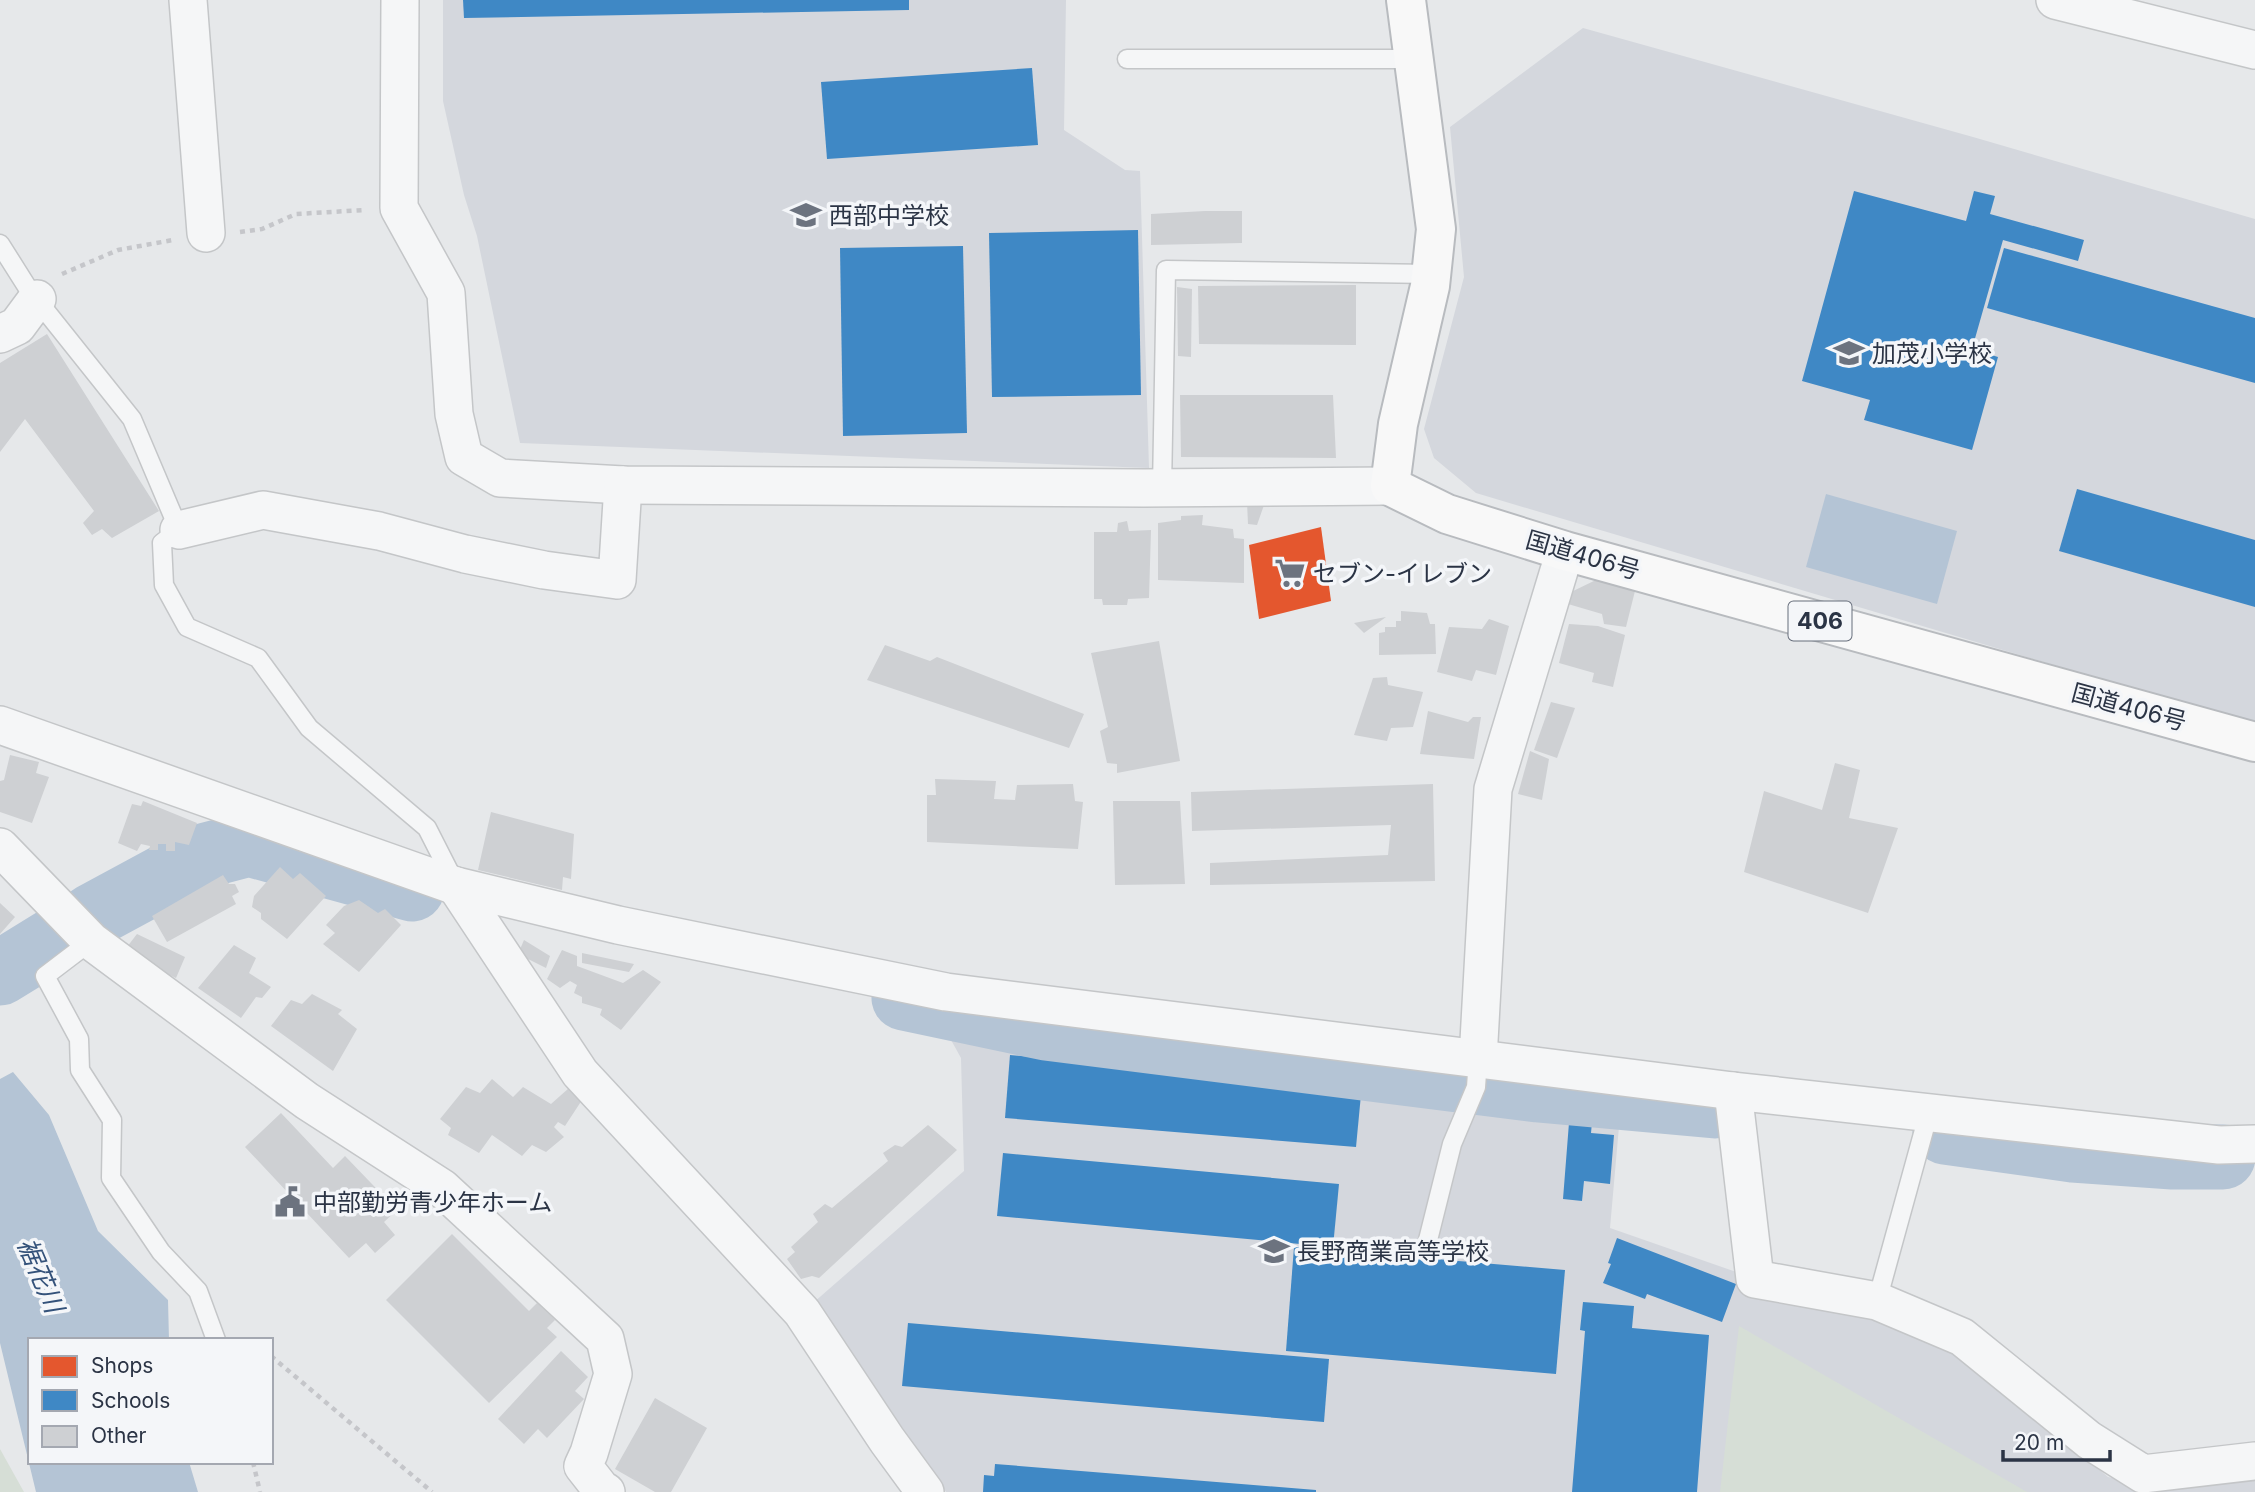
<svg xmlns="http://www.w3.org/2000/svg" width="2255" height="1492" font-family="Inter,'Noto Sans JP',sans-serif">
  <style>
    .built { fill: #d4d7dd }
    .green { fill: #d6ded6 }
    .water { fill: #b4c4d5 }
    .shops { fill: #e4572e }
    .schools { fill: #3f88c5 }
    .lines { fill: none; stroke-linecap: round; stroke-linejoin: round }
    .river { stroke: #b4c4d5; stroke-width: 65 }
    .building { fill: #ced0d3 }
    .lane-casing { stroke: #c4c6c8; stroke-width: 21 }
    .street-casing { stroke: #c4c6c8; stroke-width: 40 }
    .highway-casing { stroke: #b8bbbf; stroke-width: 42 }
    .path { stroke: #c5c6ca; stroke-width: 4.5; stroke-dasharray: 5 5; stroke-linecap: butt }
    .lane { stroke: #f5f6f7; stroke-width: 18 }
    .street { stroke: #f5f6f7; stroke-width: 37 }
    .highway { stroke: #f8f8f8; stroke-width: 38 }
    .labels { text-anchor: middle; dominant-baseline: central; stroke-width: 7; stroke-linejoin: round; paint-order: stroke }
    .shield { fill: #f4f6f9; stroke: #676e7b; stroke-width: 2 }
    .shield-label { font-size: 23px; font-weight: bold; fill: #2b3445 }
    .poi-label { font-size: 24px; fill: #2b3445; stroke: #f4f6f9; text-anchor: start }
    .street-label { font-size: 24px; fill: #2b3445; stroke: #f4f6f9 }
    .water-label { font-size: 26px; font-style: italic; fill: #34527a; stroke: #f4f6f9 }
  </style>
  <rect width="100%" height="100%" fill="#e6e8ea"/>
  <g class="built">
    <polygon points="443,0 1066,0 1064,130 1125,170 1140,171 1149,468 520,443 477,236 464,195 443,101"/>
    <polygon points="1583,28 1973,137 2255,219 2255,725 1476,493 1434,458 1424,429 1464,277 1450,127"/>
    <polygon points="940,1020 963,1026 1621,1104 1610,1228 1742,1274 1870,1309 1956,1347 2108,1477 2155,1488 2255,1471 2255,1492 946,1492 827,1316 813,1303 964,1171 961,1058"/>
  </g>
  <g class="green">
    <polygon points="1739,1326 2027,1492 1720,1492"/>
    <polygon points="0,1449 24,1492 0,1492"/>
  </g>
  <g class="water">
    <polygon points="1826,494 1957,531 1937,604 1806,567"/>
    <polygon points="13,1072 49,1115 98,1231 168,1300 169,1340 30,1340 30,1462 189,1462 198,1492 36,1492 0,1343 0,1079"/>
  </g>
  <polygon class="shops" points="1321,527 1331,601 1259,619 1249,545"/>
  <g class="schools">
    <polygon points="463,0 909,0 909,10 464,18"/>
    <polygon points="1032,68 1038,145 827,159 821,82"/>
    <polygon points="1854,191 1966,221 1974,191 1995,196 1990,214 2084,240 2078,261 2003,240 1972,349 1998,357 1972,450 1864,420 1870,400 1802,381"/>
    <polygon points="1138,230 1141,395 992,397 989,233"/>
    <polygon points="963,246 967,433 843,436 840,248"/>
    <polygon points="2004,248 2255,318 2255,383 1987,308"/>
    <polygon points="2077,489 2255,540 2255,607 2059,551"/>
    <polygon points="1010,1055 1362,1084 1356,1147 1005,1118"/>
    <polygon points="1570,1110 1593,1112 1591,1133 1614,1135 1610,1184 1584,1181 1582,1201 1563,1199"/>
    <polygon points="1003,1153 1339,1184 1333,1247 997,1216"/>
    <polygon points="1617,1238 1736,1284 1722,1322 1647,1294 1645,1299 1603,1283 1611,1264 1608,1263"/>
    <polygon points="1294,1247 1565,1270 1556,1374 1286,1351"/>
    <polygon points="1583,1302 1634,1306 1632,1328 1709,1335 1697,1492 1572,1492 1585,1331 1580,1330"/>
    <polygon points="908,1323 1329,1359 1324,1422 902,1386"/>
    <polygon points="995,1464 1316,1490 1316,1492 983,1492 984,1475 994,1476"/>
  </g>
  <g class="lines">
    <g class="river">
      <polyline points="92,916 203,856 249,844 412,889"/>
      <polyline points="0,973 62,935"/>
      <polyline points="904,998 1046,1028 1538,1090 1715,1106"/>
      <polyline points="1945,1132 2073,1150 2173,1157 2223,1157"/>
    </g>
  </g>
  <g class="building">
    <polygon points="1205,211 1242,211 1242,243 1151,245 1151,214"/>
    <polygon points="1356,285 1356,345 1199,344 1198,286"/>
    <polygon points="1177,287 1192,289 1191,357 1178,356"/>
    <polygon points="47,334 159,511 112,538 102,529 92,535 83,523 94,511 25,419 0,452 0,363"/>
    <polygon points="1180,395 1333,395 1336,458 1181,457"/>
    <polygon points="1247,502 1264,505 1257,525 1248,524"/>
    <polygon points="1203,515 1202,525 1233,529 1234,538 1244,539 1244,583 1158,580 1158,523 1181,520 1181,516"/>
    <polygon points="1127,521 1129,531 1151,530 1149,598 1128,599 1127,605 1103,605 1102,599 1094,599 1094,532 1117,532 1118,523"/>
    <polygon points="1598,579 1636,587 1626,627 1604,624 1602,614 1568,604 1569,593"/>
    <polygon points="1401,611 1427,613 1430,624 1435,624 1436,654 1379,655 1379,633 1385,632 1385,627 1396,627 1396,621 1401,621"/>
    <polygon points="1386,617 1364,633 1354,623"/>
    <polygon points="1489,619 1509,626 1496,675 1476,670 1472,681 1437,672 1449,627 1482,629"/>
    <polygon points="1569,624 1598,626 1625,635 1613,687 1592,682 1594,673 1559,663"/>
    <polygon points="1159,641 1180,761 1117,773 1117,764 1107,763 1100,731 1108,727 1091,653"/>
    <polygon points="885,645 930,661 937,657 1084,714 1069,748 867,680"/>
    <polygon points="1387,677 1388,685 1423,692 1413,727 1391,728 1387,741 1354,735 1373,678"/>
    <polygon points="1551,702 1575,708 1557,758 1534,750"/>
    <polygon points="1428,711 1468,722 1473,717 1481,717 1474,759 1420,754"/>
    <polygon points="1530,751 1549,759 1542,800 1518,794"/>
    <polygon points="10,755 39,762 36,773 49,777 32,823 0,812 0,781 4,780"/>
    <polygon points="1835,763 1860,770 1849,818 1898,828 1868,913 1744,872 1764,791 1822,810"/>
    <polygon points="935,779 996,781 994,799 1015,800 1017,785 1073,784 1075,801 1083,802 1078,849 927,842 927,795 936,795"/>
    <polygon points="1433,784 1435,881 1210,885 1210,863 1388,855 1391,825 1192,831 1191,792"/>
    <polygon points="143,801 197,823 189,845 175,842 175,851 166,851 166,844 158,844 158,850 149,850 150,846 141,844 137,851 118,843 132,804 141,806"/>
    <polygon points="1113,801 1180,801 1185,884 1115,885"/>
    <polygon points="491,812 574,834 571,879 563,877 562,890 478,870"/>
    <polygon points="280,867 293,879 300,873 326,896 287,939 261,919 261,913 252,907 254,896"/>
    <polygon points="223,875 229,884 235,884 239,892 232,896 236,904 167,942 152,916"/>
    <polygon points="359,900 378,913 385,909 401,925 359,972 323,944 335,933 326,925 344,906"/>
    <polygon points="0,903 15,917 0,934"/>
    <polygon points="137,934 185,957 176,978 134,958 137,951 127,947"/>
    <polygon points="524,940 550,956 546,968 518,954"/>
    <polygon points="234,945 256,958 249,973 271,987 262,998 256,997 241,1018 198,988"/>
    <polygon points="562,950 577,956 577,966 623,983 643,970 661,982 621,1030 600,1015 602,1009 582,1003 582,997 574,993 577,985 570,981 560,988 547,979"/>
    <polygon points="582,953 634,964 629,972 582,963"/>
    <polygon points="312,994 342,1010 338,1014 357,1029 333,1071 271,1026 291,1000 302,1004"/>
    <polygon points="492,1079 513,1097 523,1087 551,1104 569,1088 582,1100 565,1126 558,1122 554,1127 564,1137 546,1152 532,1145 522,1156 492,1135 479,1153 448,1135 451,1128 440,1119 466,1087 480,1093"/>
    <polygon points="281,1113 333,1168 345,1156 397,1210 384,1222 395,1235 375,1253 366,1243 349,1258 245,1147"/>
    <polygon points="928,1125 957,1150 819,1278 812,1276 801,1279 787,1259 795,1252 791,1247 818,1222 813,1214 825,1204 832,1208 888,1161 883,1153 895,1145 902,1147"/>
    <polygon points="452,1234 529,1311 537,1303 555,1320 547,1328 557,1337 489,1403 386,1300"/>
    <polygon points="561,1351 588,1377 575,1391 584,1399 547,1438 538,1429 524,1444 498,1419"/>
    <polygon points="655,1398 707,1428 671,1492 655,1492 615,1469"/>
  </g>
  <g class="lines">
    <g class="lane-casing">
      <g id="lane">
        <polyline points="1127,59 1414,59"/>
        <polyline points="0,244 29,290 132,419 179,530 162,543 164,585 187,627 258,658 309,728 427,828 455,883"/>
        <polyline points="1162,488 1166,270 1431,274"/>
        <polyline points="91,941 45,976 79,1039 80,1070 112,1120 111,1178 161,1252 198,1291 216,1340"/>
        <polyline points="1428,1240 1452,1144 1476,1087 1478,1059"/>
        <polyline points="1877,1301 1929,1112"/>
      </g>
    </g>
    <g class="street-casing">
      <g id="street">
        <polyline points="188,0 206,233"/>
        <polyline points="400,0 399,208 446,293 454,414 464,457 500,478 623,485 1144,488 1390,486"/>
        <polyline points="2055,0 2255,50"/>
        <polyline points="0,334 17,326 37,299"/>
        <polyline points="179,530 263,510 379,531 465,554 544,570 617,580 623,485"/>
        <polyline points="0,725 456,886 618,925 946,992 1733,1091 2219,1145 2255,1144"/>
        <polyline points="0,847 91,941 307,1101 442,1188 605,1339 613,1374 589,1453 583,1466 601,1489 606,1492"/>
        <polyline points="456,886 580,1073 802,1312 887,1440 925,1492"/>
        <polyline points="1478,1059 1493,789 1565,551"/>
        <polyline points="1733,1091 1755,1279 1877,1301 1962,1337 2089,1440 2143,1474 2255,1461"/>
      </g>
    </g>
    <g class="highway-casing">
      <polyline id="highway" points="1406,0 1436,229 1430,286 1398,424 1390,486 1447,514 1565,551 2255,742"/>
    </g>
    <g class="path">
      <polyline points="240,232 262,229 296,214 365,210"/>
      <polyline points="62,274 118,250 173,240"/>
      <polyline points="271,1356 432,1492"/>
      <polyline points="253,1462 260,1492"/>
    </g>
    <use href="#lane" class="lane"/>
    <use href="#street" class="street"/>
    <use href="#highway" class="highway"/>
  </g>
  <defs>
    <g id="school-bare" transform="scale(2.415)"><path d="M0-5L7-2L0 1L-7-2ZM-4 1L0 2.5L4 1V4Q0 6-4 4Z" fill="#6c737f" stroke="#f4f6f9" stroke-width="2.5" paint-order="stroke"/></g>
    <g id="supermarket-bare" transform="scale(2.415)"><path d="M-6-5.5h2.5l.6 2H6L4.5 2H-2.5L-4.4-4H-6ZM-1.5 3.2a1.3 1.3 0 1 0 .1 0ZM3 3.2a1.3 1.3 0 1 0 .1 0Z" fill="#6c737f" stroke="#f4f6f9" stroke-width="2.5" paint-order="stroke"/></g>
    <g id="civic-bare" transform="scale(2.415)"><path d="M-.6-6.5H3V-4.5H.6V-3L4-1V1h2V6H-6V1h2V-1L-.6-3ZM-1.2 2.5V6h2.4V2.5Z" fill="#6c737f" stroke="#f4f6f9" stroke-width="2.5" paint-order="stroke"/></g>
  </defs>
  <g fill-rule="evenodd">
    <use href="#school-bare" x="806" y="215"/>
    <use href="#school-bare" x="1849" y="353"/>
    <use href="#supermarket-bare" x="1290" y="573"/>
    <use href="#civic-bare" x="290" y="1202"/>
    <use href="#school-bare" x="1274" y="1251"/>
  </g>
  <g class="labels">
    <rect class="shield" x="1788.5" y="601.5" width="63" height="39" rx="5"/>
    <g class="shield-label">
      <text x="1820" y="621">406</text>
    </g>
    <g class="poi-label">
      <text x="829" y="215">西部中学校</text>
      <text x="1872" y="353">加茂小学校</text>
      <text x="1313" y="573">セブン-イレブン</text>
      <text x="313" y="1202">中部勤労青少年ホーム</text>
      <text x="1297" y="1251">長野商業高等学校</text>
    </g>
    <g class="street-label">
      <text transform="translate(1583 555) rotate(16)">国道406号</text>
      <text transform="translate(2129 707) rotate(15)">国道406号</text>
    </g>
    <g class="water-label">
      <text transform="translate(41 1275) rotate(67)">裾花川</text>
    </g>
  </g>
  <rect x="28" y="1338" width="245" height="126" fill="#f4f6f9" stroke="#a4a8b1" stroke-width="2"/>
  <rect x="42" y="1356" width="35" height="21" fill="#e4572e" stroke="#a4a8b1" stroke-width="2"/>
  <text x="91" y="1373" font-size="21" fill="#2b3445">Shops</text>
  <rect x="42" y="1390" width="35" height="21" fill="#3f88c5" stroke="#a4a8b1" stroke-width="2"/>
  <text x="91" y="1408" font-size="21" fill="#2b3445">Schools</text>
  <rect x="42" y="1426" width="35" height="21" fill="#ced0d3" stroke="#a4a8b1" stroke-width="2"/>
  <text x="91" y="1443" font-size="21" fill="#2b3445">Other</text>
  <path d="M2003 1450v10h107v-10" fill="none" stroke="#2b3445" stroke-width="3.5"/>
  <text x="2014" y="1450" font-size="21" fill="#2b3445" stroke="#f4f6f9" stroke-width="5" paint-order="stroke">20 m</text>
</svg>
